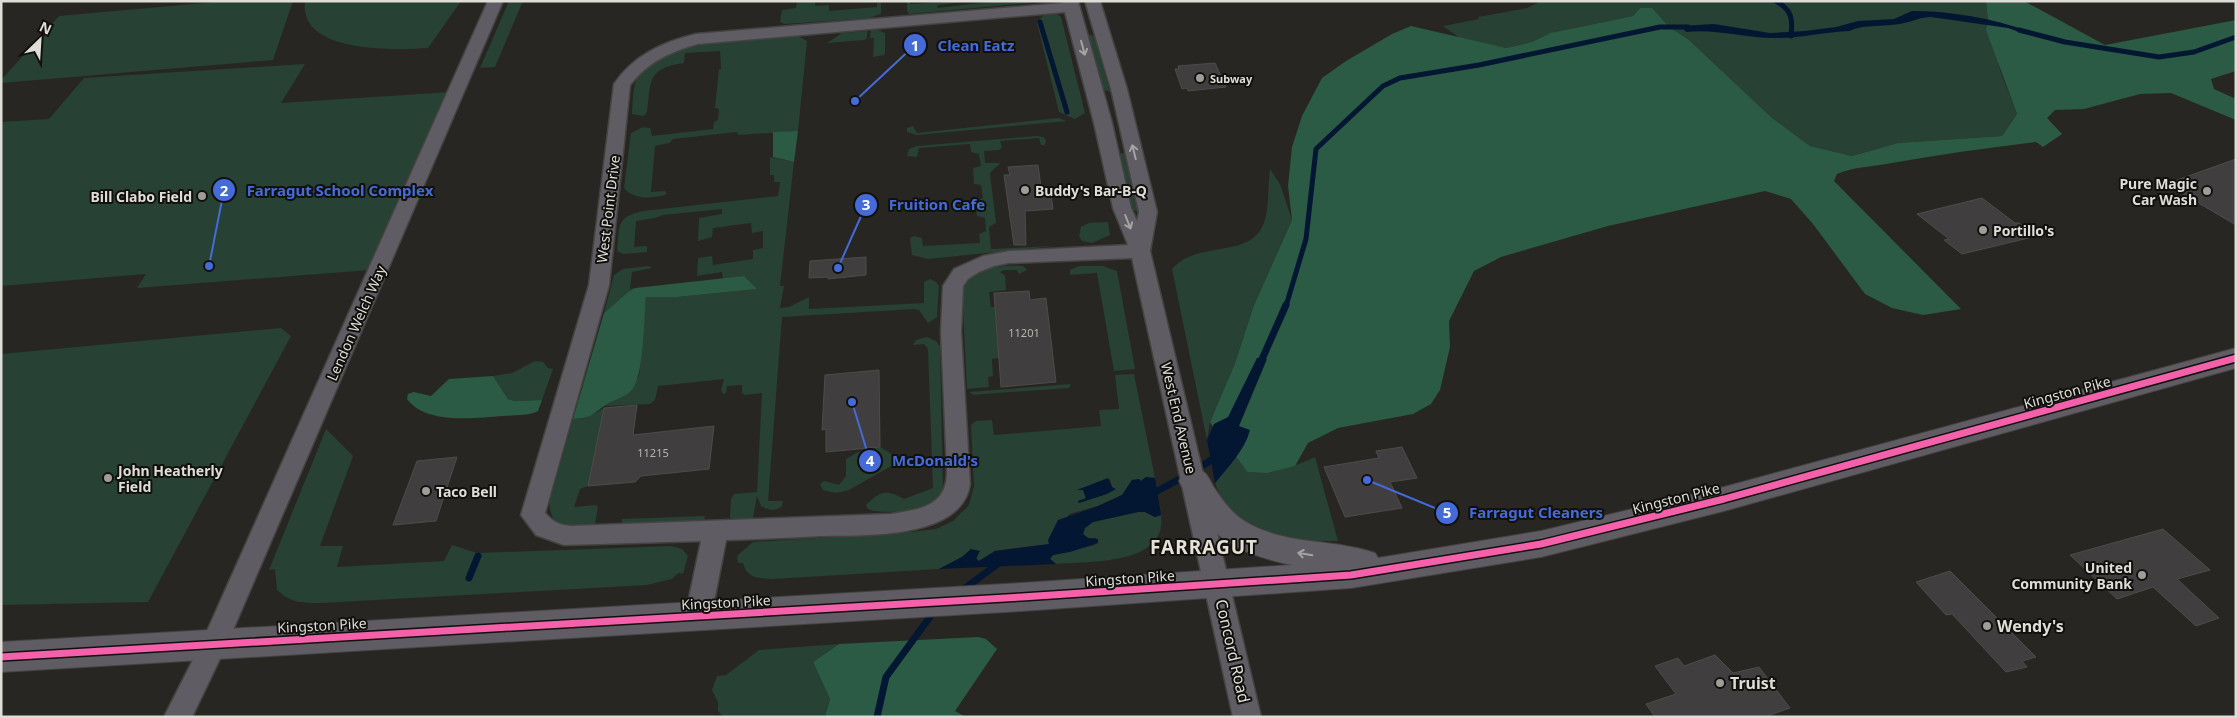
<svg xmlns="http://www.w3.org/2000/svg" width="2237" height="718" font-family="'Noto Sans',sans-serif">
  <style>
    .green { fill: #274134; fill-rule: evenodd }
    .forest { fill: #2b5a45 }
    .water { fill: #041732 }
    .lines { fill: none; stroke-linecap: round; stroke-linejoin: round }
    .stream-far1 { stroke: #041732; stroke-width: 5 }
    .stream { stroke: #041732; stroke-width: 7 }
    .building { fill: #403e3e; stroke: #4e4c4b }
    .minor-casing { stroke: #444340; stroke-width: 3 }
    .major-casing { stroke: #444340; stroke-width: 2 }
    .minor { fill: #5f5c63; fill-rule: evenodd }
    .major { fill: #5f5c63; fill-rule: evenodd }
    .cycleway-casing { stroke: #11100d; stroke-width: 10 }
    .cycleway { stroke: #f560ab; stroke-width: 7 }
    .oneway { stroke: #a5a3a3 }
    .poi-dot { fill: #9f9d98; stroke: #11100d; stroke-width: 2 }
    .labels { text-anchor: middle; dominant-baseline: central; stroke-width: 4; stroke-linejoin: round; paint-order: stroke }
    .far-poi-label { font-size: 11px; font-weight: bold; fill: #dfddd8; stroke: #11100d; text-anchor: start }
    .number-label { font-size: 11px; fill: #b7b5b2 }
    .poi-label { font-size: 14px; font-weight: bold; fill: #dfddd8; stroke: #11100d; text-anchor: start }
    .street-label { font-size: 14px; fill: #dfddd8; stroke: #11100d }
    .near-poi-label { font-size: 16px; font-weight: bold; fill: #dfddd8; stroke: #11100d; text-anchor: start }
    .near-street-label { font-size: 16px; fill: #dfddd8; stroke: #11100d }
    .district-label { font-size: 19px; font-weight: bold; letter-spacing: 1px; fill: #e4e1d6; stroke: #11100d }
    .leader { fill: none; stroke: #446bd8; stroke-width: 2 }
    .callout-dot { fill: #446bd8; stroke: #11100d; stroke-width: 2 }
    .mark-label { font-size: 15px; text-anchor: middle; font-weight: bold; fill: #fff }
    .callout-label { font-size: 15px; text-anchor: middle; font-weight: bold; fill: #446bd8; stroke: #11100d; stroke-width: 4; stroke-linejoin: round; paint-order: stroke }
  </style>
  <rect width="100%" height="100%" fill="#282622"/>
  <g class="green">
    <polygon points="226,1 293,1 273,60 1,83 1,80 59,16"/>
    <path d="M305,1h156l-33,47c-32,2 -130,6 -123,-47z"/>
    <polygon points="509,1 523,1 495,67 480,68"/>
    <polygon points="797,1 815,1 815,6 829,5 829,11 877,7 877,3 881,3 881,14 869,18 785,24 780,22 782,10 796,8"/>
    <polygon points="907,1 910,1 910,4 972,1 938,5 937,8 989,2 1028,1 1030,3 909,14 907,11"/>
    <polygon points="1547,1 1986,1 1988,22 2000,70 2017,114 2002,136 1898,143 1852,156 1810,146 1771,117 1688,39 1669,27 1652,9 1640,8 1633,16 1550,33 1532,42 1506,48 1461,39 1443,26 1479,19 1478,17 1527,8 1539,2"/>
    <polygon points="1044,14 1057,14 1061,17 1085,113 1075,119 1059,112 1037,23"/>
    <polygon points="871,30 878,30 885,33 885,53 884,55 873,57 874,38 870,38"/>
    <polygon points="867,31 867,38 864,40 827,43 842,33"/>
    <polygon points="1087,34 1094,36 1110,92 1102,89"/>
    <path d="M798,36l9,5 -9,90 -60,4 -1,-3 -64,7 -4,4 -14,3 -4,46 14,-1 2,3c-13,5 -34,6 -43,-6l7,-55 12,-6 7,1 2,8 61,-7 1,-7 4,-2 1,-11 -4,-1 4,-39h2l-1,-18 -35,2 -1,10c-37,5 -33,18 -37,49l-3,4 -12,-2c1,-14 0,-30 8,-41 25,-34 118,-35 158,-37z"/>
    <polygon points="305,64 281,103 451,92 370,270 137,288 146,274 1,286 1,122 49,119 84,78"/>
    <polygon points="1058,118 1067,121 917,135 907,132 907,128 913,126 917,133"/>
    <polygon points="1037,136 1043,137 1046,140 1045,145 1041,145 1039,138 1000,141 1002,147 999,150 984,151 985,163 1000,163 990,173 996,223 989,227 991,249 1054,246 928,259 912,255 910,238 914,236 922,238 923,246 980,243 979,234 986,231 985,218 977,216 975,202 983,198 981,185 974,184 973,168 981,166 979,154 971,152 970,144 919,148 917,157 907,156 909,149 917,146"/>
    <polygon points="1122,153 1126,153 1139,209 1137,212 1130,208 1119,155"/>
    <path d="M770,157l24,5 -14,124h4l-4,22 9,-1 20,-10v12l115,-6v-21l6,-3 6,3 3,4 -2,31 -9,6 -9,-13 -5,-1 -132,8 -14,184h15l-1,5c-7,6 -14,4 -21,0l-4,-10 -4,22 -19,2 -4,-2 1,-19 3,-5 23,-2 5,-99 -17,2 -3,-2v-8l-15,1 -1,7 -3,1 -2,-4 3,-11 -66,7 -3,14 -5,4 -47,2 19,-10 17,-20 7,-79h31l79,-8 -12,-13 -21,3 -1,-7 -25,4 1,-18 14,-2 1,9 40,-6v-9l10,-2v-17l-11,2 -1,-10 -38,5 -1,9 -14,4 1,-23 23,-4v-5l-59,6 -8,3 -19,3 -2,26 13,-1v6l-24,2 -6,-3c3,-25 -2,-34 26,-40l135,-15 2,-14h-6v-7h-4z"/>
    <path d="M1270,169l10,15 12,36 -38,85 -19,58 -25,59 -3,18 -35,-171c26,-30 78,-9 92,-46 5,-13 4,-39 6,-54z"/>
    <polygon points="1108,222 1110,235 1092,243 1082,241 1079,236 1081,227 1089,223"/>
    <polygon points="649,266 652,268 632,272 630,289 635,288 628,292 604,313 614,275 623,269"/>
    <path d="M1023,266l4,4 -8,4 -2,-4h-12l-5,2 5,4 1,14 -17,2 2,15h4l4,51 -7,1 1,17 -5,1 1,10 -22,2 -5,-101c12,-21 39,-23 61,-22z"/>
    <polygon points="1079,266 1103,266 1117,271 1135,369 1114,371 1097,273 1070,275 1070,270"/>
    <polygon points="281,328 291,336 148,602 1,605 1,354"/>
    <path d="M927,337l9,4 4,5 3,146c-4,8 -9,12 -17,15 -11,4 -51,8 -59,1l-1,-3c15,-15 21,-15 38,-6l29,-11 -5,-139 -4,-5 -11,1 3,-5z"/>
    <polygon points="535,361 543,362 548,368 553,369 542,400 514,401 508,399 493,376 512,373"/>
    <path d="M1134,374l21,104 -9,-1 -5,4 -9,-1 -10,15 -24,11 -29,8 -19,30 -55,7 -16,10 -8,-12 -9,8 -23,12 -166,10c-14,-1 -26,0 -30,-16h-5l-1,-7 16,-14 158,-10 25,-3 17,-8 16,-16 5,-19 -3,-61 5,-4 16,-1 2,15 107,-9 -2,-16 20,-1 -4,-34zM1110,479l2,8 -33,16 -1,-2 8,-2 -3,-9h-6z"/>
    <polygon points="1071,384 1069,388 984,394 974,395 969,392"/>
    <path d="M604,408l-16,78 -8,3 -6,18 22,-2 2,2 -3,17c-6,3 -10,3 -16,3 -21,0 -27,-3 -30,-24l24,-84 13,-1z"/>
    <path d="M326,429l27,27 -33,90h23l-6,21 107,-6 8,-16 25,8 194,-7 11,3 6,7 -5,18 -5,-1 -6,6 -25,6 -326,18c-18,0 -31,0 -44,-13l-2,-21 -6,1z"/>
    <polygon points="880,447 893,455 895,459 893,465 849,490 836,493 823,490 820,484 824,481 839,485 846,476 846,459 858,452 873,454 875,453 873,449"/>
    <path d="M1236,456l11,16c25,1 45,-4 68,-15l23,84h-52l-39,-15 -24,-23 -8,-20z"/>
    <path d="M1138,512h7l10,5 6,-2c7,51 -73,46 -105,49l-6,-5 3,-4 42,-10 1,-7h-8l-5,-4 2,-6 7,-6z"/>
    <polygon points="705,516 704,521 631,524 622,523 622,519"/>
    <polygon points="839,644 813,662 830,699 825,717 724,717 718,711 718,702 712,690 717,676 726,675 759,650"/>
  </g>
  <g class="forest">
    <path d="M1986,1h38l81,44 131,-25v51l-25,8 3,10 22,10v21l-65,-27 -31,1 -56,15 -29,1 -8,8 15,16 -19,13 -7,-5c-50,6 -100,13 -150,22 -16,3 -33,3 -49,10l-3,7 127,128 -38,6 -31,-7 -27,-14 -52,-70 -22,-25 -26,-8 -157,35 -107,31 -27,14 -25,50 1,26 -10,43 -9,14 -18,10 -75,14 -30,15 -13,23 -28,7 -20,-1c-11,-18 -27,-31 -37,-50l25,-59 19,-58 38,-85 -4,-34 4,-39 10,-31 20,-38 24,-17 46,-27 19,-8 95,22 26,-6 18,-9 83,-17 7,-8h12l17,19 19,12 83,78 39,29 42,10 46,-13 104,-7 15,-22 -31,-84 2,-8z"/>
    <polygon points="798,131 794,162 773,157 773,132"/>
    <path d="M744,276l13,13 -80,8h-31c-2,20 -2,82 -15,94 -7,7 -19,9 -27,15 -14,10 -12,12 -31,13l31,-106 24,-21 7,-4z"/>
    <path d="M493,376l15,23 6,2 28,-1 -4,11c-9,5 -24,4 -35,5 -27,2 -77,9 -96,-17l1,-5 6,-2 17,4 18,-17z"/>
    <polygon points="978,637 986,639 997,649 955,711 966,717 825,717 830,699 813,662 839,644"/>
  </g>
  <g class="water">
    <path d="M1912,11c39,0 80,7 116,20l-3,3 -17,-6 -77,-11c-10,0 -17,4 -27,6 -15,4 -42,1 -54,8 -27,1 -53,8 -80,7 -29,-1 -55,-9 -84,-6l-5,-6 33,-2 56,9 35,-2 31,-4 22,-6 36,-2z"/>
    <path d="M1257,358l10,1 -28,67 11,4c-5,20 -22,37 -35,53l-8,-43 7,-16 14,-7z"/>
    <polygon points="1146,477 1155,478 1161,515 1155,517 1145,512 1138,512 1093,522 1085,528 1083,534 1088,538 1098,539 1098,543 1070,552 1053,555 1050,559 1056,564 939,569 962,557 971,549 980,551 976,559 979,561 995,551 1049,544 1048,540 1058,520 1098,506 1122,495 1132,480 1139,479 1141,481"/>
    <polygon points="1108,478 1112,487 1116,489 1107,494 1079,503 1078,501 1086,498 1083,490 1077,490"/>
  </g>
  <g class="lines">
    <g class="stream-far1">
      <path d="M1776,1c16,9 17,18 15,35"/>
      <polyline points="1040,22 1067,112"/>
      <polyline points="2019,30 2065,42 2159,57 2194,52 2236,37"/>
      <polyline points="1286,306 1306,239 1316,149 1383,86 1400,78 1479,65 1660,27 1688,27"/>
    </g>
    <g class="stream">
      <polyline points="1259,366 1286,305"/>
      <polyline points="1196,470 1217,456"/>
      <polyline points="1150,495 1187,475"/>
      <polyline points="469,578 478,556"/>
      <polyline points="961,591 999,563"/>
      <polyline points="877,717 886,677 935,610"/>
    </g>
  </g>
  <g class="building">
    <polygon points="1215,63 1226,87 1188,91 1187,88 1182,89 1175,69 1179,69 1178,66"/>
    <polygon points="2236,159 2236,225 2166,184"/>
    <polygon points="1038,165 1041,187 1050,187 1053,209 1025,211 1026,245 1014,245 1004,175 1010,175 1008,167"/>
    <polygon points="1982,198 2015,223 2019,223 2037,236 1962,254 1944,240 1949,239 1917,214"/>
    <polygon points="866,257 866,275 828,279 828,277 809,278 810,261"/>
    <polygon points="1029,291 1030,300 1046,298 1056,382 1001,387 994,293"/>
    <polygon points="879,370 880,447 826,452 826,429 822,430 825,375"/>
    <polygon points="637,405 633,435 714,426 709,469 641,476 635,482 588,486 604,408"/>
    <polygon points="1402,447 1417,478 1390,482 1402,508 1345,517 1324,467 1379,458 1376,451"/>
    <polygon points="457,457 436,521 393,525 417,461"/>
    <polygon points="2163,529 2210,570 2177,579 2219,618 2196,626 2153,587 2117,599 2070,555"/>
    <polygon points="1950,571 2036,657 2022,661 2027,667 2006,672 1952,614 1946,615 1916,582"/>
    <polygon points="1715,655 1733,673 1759,667 1790,708 1764,717 1655,717 1646,704 1676,694 1655,666 1678,658 1684,666"/>
  </g>
  <g class="lines">
    <g class="minor-casing">
      <g id="minor">
        <polygon points="488,1 503,1 227,644 192,717 164,717 203,640"/>
        <path d="M1063,1h15l34,122 19,85 6,13 2,-9 -28,-123 -26,-88h15l27,88 30,123 -7,39 111,466h-28l-101,-459 -123,5 -15,3 -15,6 -11,7 -5,7 -2,46 9,152c-8,56 -107,51 -149,52 -32,2 -64,3 -95,4l-15,77 -4,8 -9,3 -9,-3 -4,-8 16,-76 -137,4 -28,-10 -15,-20 68,-230 25,-201c20,-29 49,-42 82,-50l367,-31zM1065,12l29,111 19,85 15,37 -119,6 -26,5 -29,13 -11,17 -2,46 6,139c0,36 -27,38 -56,43l-320,12c-12,-1 -18,-4 -26,-13l64,-228 21,-200c18,-23 40,-33 68,-41z"/>
      </g>
    </g>
    <g class="major-casing">
      <path id="major" d="M2236,348v20l-512,143 -183,46 -190,31 -329,23 -1021,61v-30l1021,-59 270,-18c-61,-13 -84,-29 -113,-84l4,-8c7,-3 15,-5 22,0 3,3 6,9 8,13 9,14 19,28 33,36 41,24 87,16 129,31l3,5 163,-27 183,-44z"/>
    </g>
    <use href="#minor" class="minor"/>
    <use href="#major" class="major"/>
    <g class="cycleway-casing">
      <polyline id="cycleway" points="1,657 1022,597 1351,575 1541,544 1724,499 2236,358"/>
    </g>
    <use href="#cycleway" class="cycleway"/>
  </g>
  <defs><path id="oneway-shaft" d="M-6 0H5M1.5-3L5.5 0L1.5 3" fill="none" stroke-width="1.6" stroke-linecap="round" stroke-linejoin="round" transform="scale(1.25)"/></defs>
  <g class="oneway">
    <use href="#oneway-shaft" transform="translate(1083 48) rotate(75)"/>
    <use href="#oneway-shaft" transform="translate(1134 152) rotate(-104)"/>
    <use href="#oneway-shaft" transform="translate(1128 222) rotate(68)"/>
    <use href="#oneway-shaft" transform="translate(1305 554) rotate(-171)"/>
  </g>
  <g class="poi-dot">
    <circle cx="1200" cy="78" r="5"/>
    <circle cx="1025" cy="190" r="5"/>
    <circle cx="2207" cy="191" r="5"/>
    <circle cx="202" cy="196" r="5"/>
    <circle cx="1983" cy="230" r="5"/>
    <circle cx="108" cy="478" r="5"/>
    <circle cx="426" cy="491" r="5"/>
    <circle cx="2142" cy="575" r="5"/>
    <circle cx="1987" cy="626" r="5"/>
    <circle cx="1720" cy="683" r="5"/>
  </g>
  <g class="labels">
    <g class="far-poi-label">
      <text x="1210" y="78">Subway</text>
    </g>
    <g class="number-label">
      <text x="1024" y="332">11201</text>
      <text x="653" y="452">11215</text>
    </g>
    <g class="poi-label">
      <text x="2197" y="183" text-anchor="end">Pure Magic<tspan x="2197" dy="16">Car Wash</tspan></text>
      <text x="1035" y="190">Buddy's Bar-B-Q</text>
      <text x="192" y="196" text-anchor="end">Bill Clabo Field</text>
      <text x="1993" y="230">Portillo's</text>
      <text x="118" y="470">John Heatherly<tspan x="118" dy="16">Field</tspan></text>
      <text x="436" y="491">Taco Bell</text>
      <text x="2132" y="567" text-anchor="end">United<tspan x="2132" dy="16">Community Bank</tspan></text>
    </g>
    <g class="street-label">
      <text transform="translate(608 209) rotate(-83)">West Point Drive</text>
      <text transform="translate(356 323) rotate(-66)">Lendon Welch Way</text>
      <text transform="translate(2067 392) rotate(-15)">Kingston Pike</text>
      <text transform="translate(1179 418) rotate(77)">West End Avenue</text>
      <text transform="translate(1676 498) rotate(-14)">Kingston Pike</text>
      <text transform="translate(1130 578) rotate(-4)">Kingston Pike</text>
      <text transform="translate(726 602) rotate(-3)">Kingston Pike</text>
      <text transform="translate(322 625) rotate(-3)">Kingston Pike</text>
    </g>
    <g class="near-poi-label">
      <text x="1997" y="626">Wendy's</text>
      <text x="1730" y="683">Truist</text>
    </g>
    <g class="near-street-label">
      <text transform="translate(1233 651) rotate(77)">Concord Road</text>
    </g>
    <g class="district-label">
      <text x="1204" y="547">FARRAGUT</text>
    </g>
  </g>
  <path class="leader" d="M855 101L915 45M209 266L224 190M838 268L866 205M852 402L870 461M1367 480L1447 513"/>
  <g class="callout-dot">
    <circle cx="855" cy="101" r="5"/>
    <circle cx="209" cy="266" r="5"/>
    <circle cx="838" cy="268" r="5"/>
    <circle cx="852" cy="402" r="5"/>
    <circle cx="1367" cy="480" r="5"/>
    <circle cx="915" cy="45" r="12"/>
    <circle cx="224" cy="190" r="12"/>
    <circle cx="866" cy="205" r="12"/>
    <circle cx="870" cy="461" r="12"/>
    <circle cx="1447" cy="513" r="12"/>
  </g>
  <g class="mark-label">
    <text x="915" y="51">1</text>
    <text x="224" y="196">2</text>
    <text x="866" y="210">3</text>
    <text x="870" y="466">4</text>
    <text x="1447" y="518">5</text>
  </g>
  <g class="callout-label">
    <text x="976" y="51">Clean Eatz</text>
    <text x="340" y="196">Farragut School Complex</text>
    <text x="937" y="210">Fruition Cafe</text>
    <text x="935" y="466">McDonald's</text>
    <text x="1536" y="518">Farragut Cleaners</text>
  </g>
  <rect width="2237" height="718" fill="none" stroke="#dfddd8" stroke-width="5"/>
  <g transform="translate(40 40) rotate(25)" stroke="#11100d" stroke-width="4" paint-order="stroke">
  <path d="M0-4L9 19L0 12L-9 19Z" fill="#dfddd8"/>
  <text y="-8" font-size="14" font-weight="bold" text-anchor="middle" fill="#dfddd8">N</text>
  </g>
</svg>
